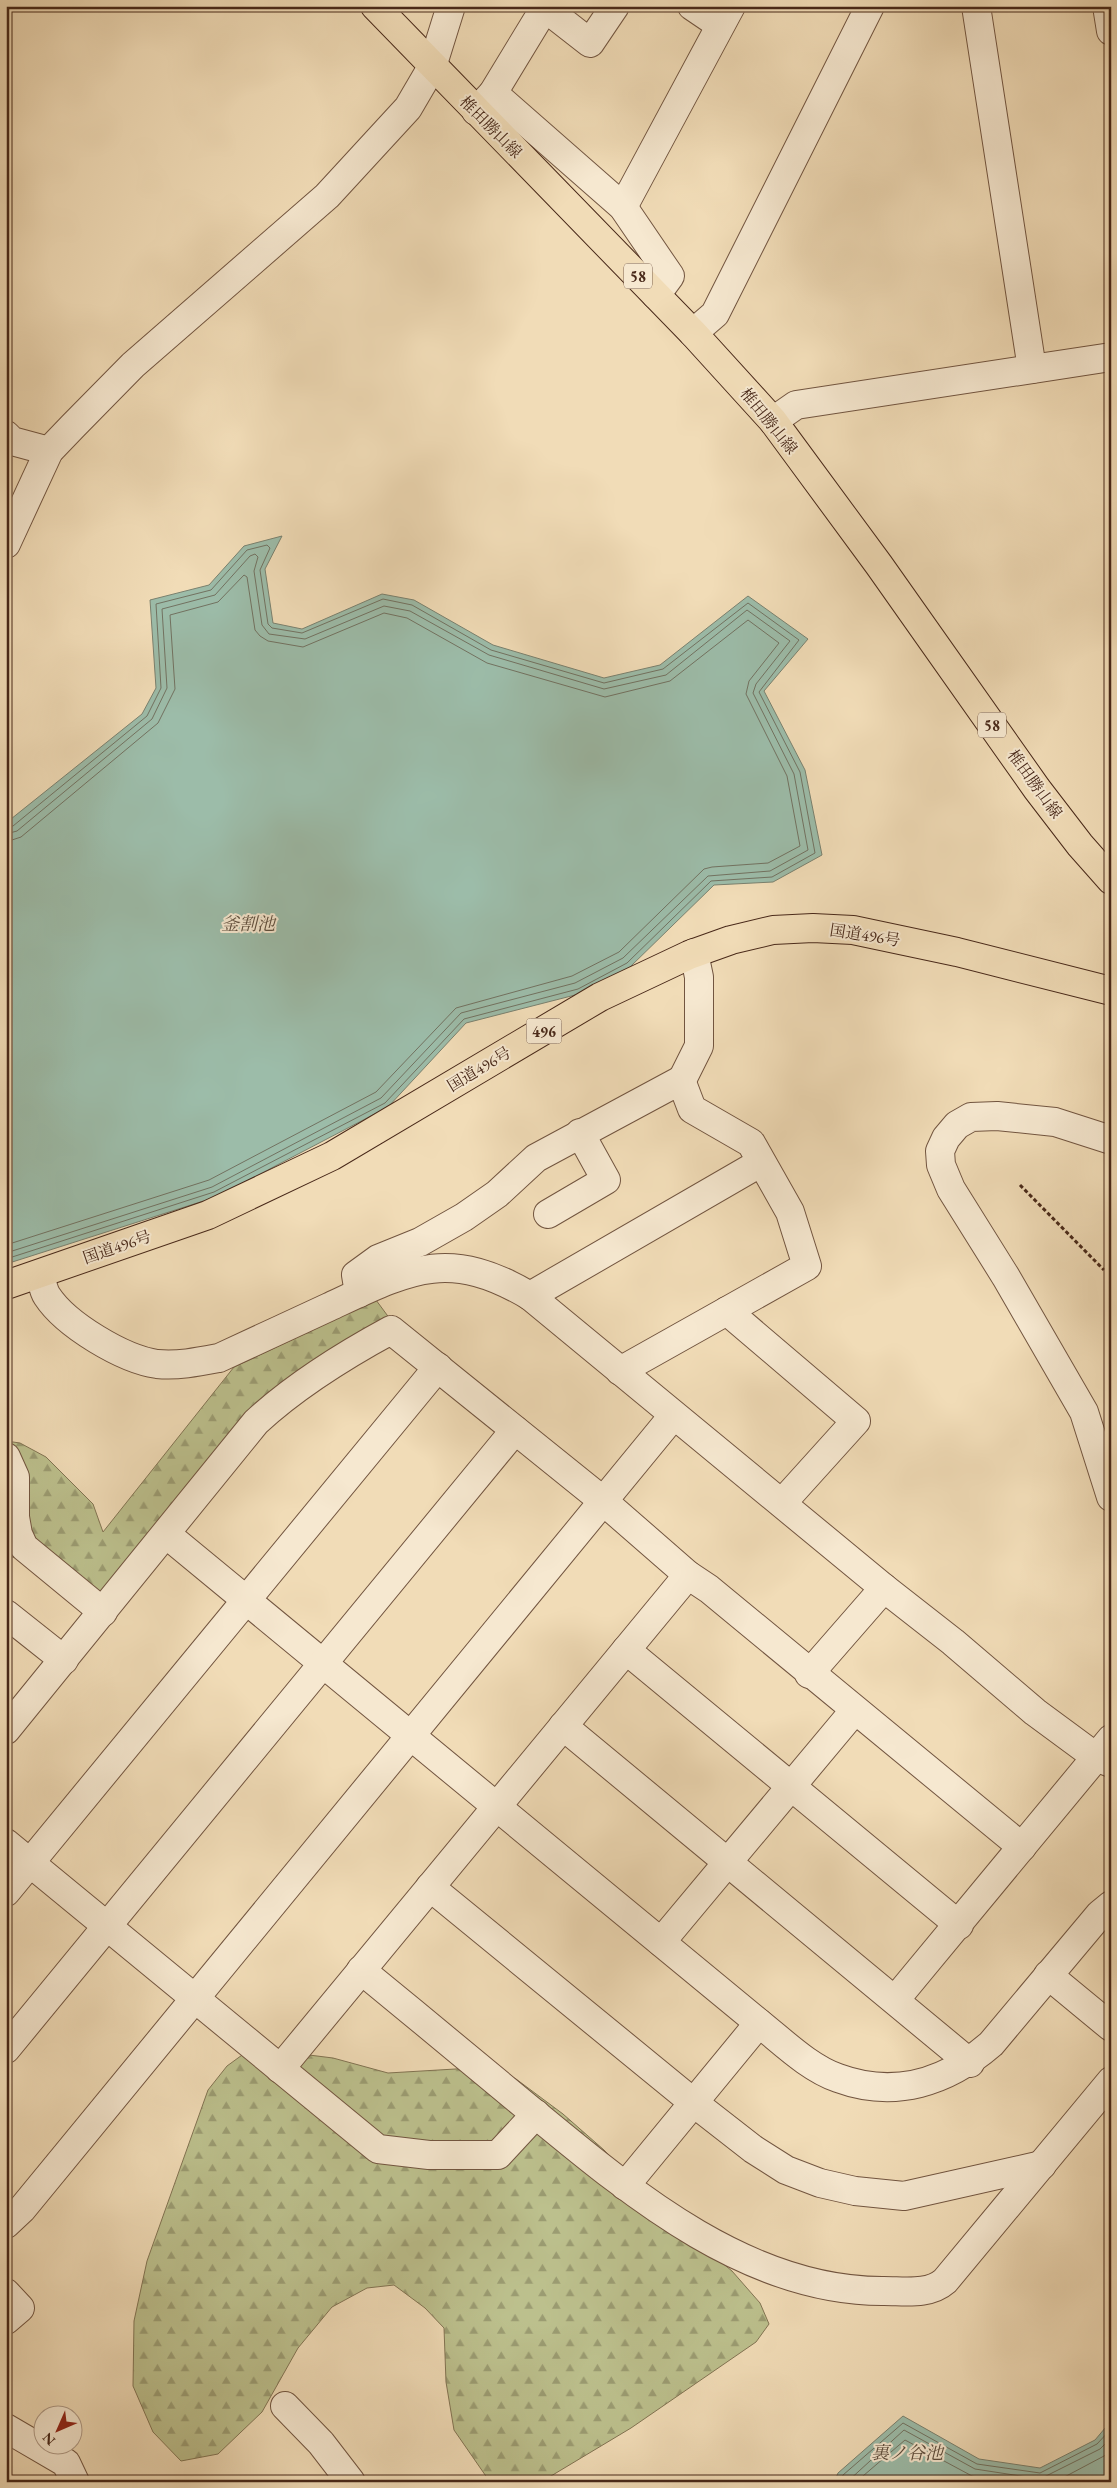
<svg xmlns="http://www.w3.org/2000/svg" width="1117" height="2488" font-family="'EB Garamond','Noto Serif JP',serif">
  <style>
    .forest { fill: url(#forest-firs); stroke: #827453 }
    .water { fill: #9cbca9; stroke: #7a816f }
    .lines { fill: none; stroke-linecap: round; stroke-linejoin: round }
    .shore { stroke: #727261; stroke-width: 1 }
    .minor-casing { stroke: #725540; stroke-width: 30 }
    .major-casing { stroke: #482819; stroke-width: 30 }
    .highway-casing { stroke: #482819; stroke-width: 30 }
    .path { stroke: #482819; stroke-width: 3; stroke-dasharray: 4 2.5; stroke-linecap: butt }
    .minor { stroke: #f6e8d0; stroke-width: 28 }
    .major { stroke: #f1dcb7; stroke-width: 28 }
    .highway { stroke: #f1dcb7; stroke-width: 28 }
    .labels { text-anchor: middle; dominant-baseline: central; stroke-width: 4; stroke-linejoin: round; paint-order: stroke }
    .shield { fill: #f6e8d0; stroke: #7c6250; stroke-width: 1 }
    .shield-label { font-size: 15px; font-weight: bold; fill: #482819 }
    .street-label { font-size: 16px; fill: #482819; stroke: #f6e8d0 }
    .water-label { font-size: 18px; font-style: italic; fill: #5d4d3d; stroke: #f6e8d0 }
  </style>
  <defs>
    <pattern id="forest-firs" width="22" height="20" patternUnits="userSpaceOnUse" patternTransform="scale(1.25)"><rect width="22" height="20" fill="#bcc08d"/><path d="M5 1l3.5 6h-7zM16 11l3.5 6h-7z" fill="#9b9c72"/></pattern>
  </defs>
  <rect width="100%" height="100%" fill="#f1dcb7"/>
  <filter id="stains"><feTurbulence type="fractalNoise" baseFrequency=".004" numOctaves="4"/><feColorMatrix values="0 0 0 0 .2 0 0 0 0 .09 0 0 0 0 .02 0 0 0 .5 -.17"/></filter>
  <radialGradient id="worn" r=".72"><stop offset=".6" stop-color="#630" stop-opacity="0"/><stop offset="1" stop-color="#630" stop-opacity=".3"/></radialGradient>
  <g class="forest">
    <polygon points="376,1300 390,1319 272,1397 94,1607 26,1561 6,1555 6,1441 20,1443 46,1457 93,1504 103,1532 234,1367"/>
    <polygon points="249,2050 277,2051 333,2058 388,2073 489,2067 516,2079 563,2114 604,2150 673,2222 732,2271 760,2303 769,2324 756,2342 631,2428 541,2482 490,2482 454,2430 446,2382 444,2328 425,2308 394,2285 367,2288 332,2307 298,2348 262,2412 218,2454 181,2461 153,2432 133,2386 134,2321 147,2261 208,2090 227,2066"/>
  </g>
  <g class="water">
    <polygon points="282,536 265,569 273,623 302,629 382,594 414,600 493,645 604,678 660,665 748,596 808,639 764,691 805,770 822,855 773,882 714,885 630,967 579,994 466,1023 388,1107 216,1197 6,1264 6,823 142,714 156,688 150,600 209,585 244,546"/>
    <polygon points="903,2416 979,2459 1040,2468 1095,2440 1111,2421 1111,2482 834,2482 838,2473"/>
  </g>
  <g class="lines">
    <g class="shore">
      <polyline points="6,828 13,826 147,716 161,688 156,604 211,590 247,550 267,545 270,548 260,570 268,624 272,628 302,633 383,599 412,605 491,650 604,683 663,669 748,603 799,640 759,692 800,772 815,853 772,877 711,881 627,963 578,989 464,1019 385,1103 214,1192 6,1259"/>
      <polyline points="6,834 17,831 152,719 167,688 162,609 215,595 250,556 255,554 258,557 254,571 262,625 269,634 305,639 384,606 410,611 489,655 604,689 666,675 747,610 790,641 756,684 753,693 794,774 808,850 770,871 708,876 623,958 575,983 461,1013 381,1098 212,1187 6,1253"/>
      <polyline points="6,842 21,837 158,723 175,689 170,615 218,602 244,575 247,577 255,630 260,636 268,641 303,647 384,613 407,618 487,663 605,697 670,681 748,620 779,643 749,681 746,694 787,776 800,846 768,863 712,867 704,869 619,952 572,976 456,1008 376,1092 209,1180 6,1245"/>
      <polyline points="840,2482 843,2475 903,2423 977,2464 1040,2473 1097,2444 1111,2429"/>
      <polyline points="847,2482 904,2430 975,2469 1040,2479 1100,2449 1111,2438"/>
      <polyline points="856,2482 905,2440 972,2476 1004,2482"/>
      <polyline points="1055,2482 1104,2456 1111,2450"/>
    </g>
    <g class="minor-casing">
      <g id="minor">
        <polyline points="692,6 720,25"/>
        <polyline points="976,6 1032,369"/>
        <polyline points="1107,6 1111,31"/>
        <polyline points="493,93 541,14 549,11 590,43 615,6"/>
        <polyline points="476,111 493,93 623,207 670,276 656,295"/>
        <polyline points="623,207 731,6"/>
        <polyline points="693,333 715,314 870,6"/>
        <polyline points="773,421 796,405 1111,357"/>
        <polyline points="6,435 12,441 49,451"/>
        <polyline points="6,544 49,451 73,426 133,365 327,196 408,108 432,67 451,6"/>
        <polyline points="682,1080 699,1046 699,977 694,953"/>
        <polyline points="1111,1140 1055,1122 997,1116 971,1117 957,1125 946,1138 940,1151 941,1165 951,1189 1006,1277 1084,1412 1111,1497"/>
        <polyline points="548,1214 606,1180 580,1133"/>
        <path d="M40,1274c2,7 3,16 7,22 19,29 76,63 110,68 21,2 41,-2 62,-6 37,-17 73,-34 110,-51 79,-37 119,-60 201,-11l354,292 69,54 82,70 61,45 15,6"/>
        <polyline points="359,1293 356,1275 378,1259 420,1242 464,1217 497,1194 536,1158 681,1080 692,1109 751,1143 790,1212 807,1266 620,1371"/>
        <polyline points="530,1296 760,1163"/>
        <polyline points="727,1311 856,1421 782,1503"/>
        <polyline points="6,1457 15,1477 15,1517 18,1534 24,1547 103,1612"/>
        <path d="M166,1534l593,489c24,19 50,45 79,55 57,21 109,4 153,-34l109,-130 11,-9"/>
        <polyline points="6,1614 64,1660"/>
        <polyline points="626,1650 959,1925"/>
        <polyline points="809,1674 884,1588"/>
        <polyline points="563,1726 970,2063"/>
        <path d="M6,1730l250,-308c40,-37 87,-66 135,-92l211,170 86,75 21,14 313,258"/>
        <polyline points="6,1843 378,2149 429,2155 498,2155 536,2114"/>
        <polyline points="430,1887 694,2103 753,2149 786,2170 820,2183 855,2191 904,2196 1042,2165"/>
        <polyline points="6,1892 438,1367"/>
        <polyline points="661,1942 854,1711"/>
        <path d="M361,1970c54,44 108,89 161,133 102,84 222,189 362,188 22,0 45,4 61,-10l166,-200"/>
        <polyline points="1048,1975 1111,2027"/>
        <polyline points="895,2000 1111,1739"/>
        <polyline points="6,2049 515,1430"/>
        <polyline points="280,2069 688,1575"/>
        <polyline points="625,2186 759,2023"/>
        <polyline points="6,2224 22,2209 673,1416"/>
        <polyline points="6,2293 20,2308 6,2320"/>
        <polyline points="285,2406 321,2443 351,2482"/>
        <polyline points="6,2428 66,2463 75,2482"/>
      </g>
    </g>
    <g class="major-casing">
      <polyline id="major" points="375,6 693,333 773,421 879,565 1037,789 1080,845 1111,880"/>
    </g>
    <g class="highway-casing">
      <polyline id="highway" points="6,1285 208,1215 332,1156 600,997 689,955 731,940 773,930 813,928 853,930 957,952 1111,991"/>
    </g>
    <polyline class="path" points="1020,1185 1104,1270"/>
    <use href="#minor" class="minor"/>
    <use href="#major" class="major"/>
    <use href="#highway" class="highway"/>
  </g>
  <g class="labels">
    <g class="shield">
      <rect x="624" y="263.5" width="28" height="25" rx="4"/>
      <rect x="978" y="712.5" width="28" height="25" rx="4"/>
      <rect x="526.5" y="1018.5" width="35" height="25" rx="4"/>
    </g>
    <g class="shield-label">
      <text x="638" y="276">58</text>
      <text x="992" y="725">58</text>
      <text x="544" y="1031">496</text>
    </g>
    <g class="street-label">
      <text transform="translate(491 127) rotate(45)">椎田勝山線</text>
      <text transform="translate(769 421) rotate(51)">椎田勝山線</text>
      <text transform="translate(1035 784) rotate(54)">椎田勝山線</text>
      <text transform="translate(865 935) rotate(9)">国道496号</text>
      <text transform="translate(479 1069) rotate(-31)">国道496号</text>
      <text transform="translate(117 1247) rotate(-19)">国道496号</text>
    </g>
    <g class="water-label">
      <text x="248" y="923">釜割池</text>
      <text x="907" y="2452">裏ノ谷池</text>
    </g>
  </g>
  <rect width="1117" height="2488" fill="none" stroke="#f1dcb7" stroke-width="25"/>
  <rect x="8" y="8" width="1102" height="2473" fill="none" stroke="#482819" stroke-width="2.5"/>
  <rect x="12" y="12" width="1092" height="2463" fill="none" stroke="#482819"/>
  <g transform="translate(58 2430) rotate(225)"><circle r="24" fill="#f6e8d0" stroke="#b09b87"/>
  <path d="M0-4L9 19L0 12L-9 19Z" fill="#8f2418"/>
  <text y="-8" font-size="14" font-weight="bold" text-anchor="middle" fill="#482819">N</text>
  </g>
  <rect width="100%" height="100%" filter="url(#stains)"/>
  <rect width="100%" height="100%" fill="url(#worn)"/>
</svg>
